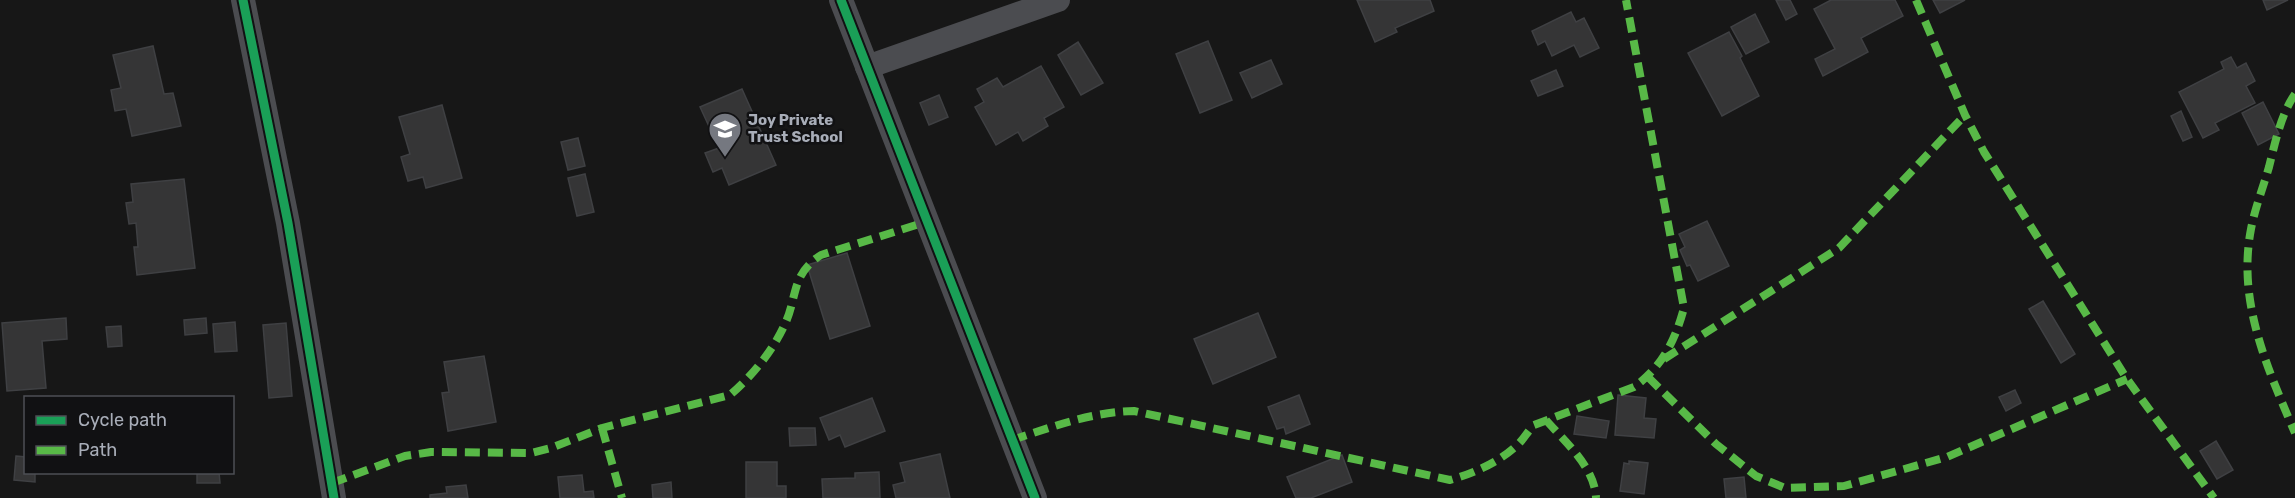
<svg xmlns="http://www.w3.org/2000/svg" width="2295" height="498" font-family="Rubik,sans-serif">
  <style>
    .building { fill: #353536; stroke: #3f4043; stroke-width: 1.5 }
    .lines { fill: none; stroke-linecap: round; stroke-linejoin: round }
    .street { stroke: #4b4c50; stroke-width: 24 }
    .quiet { stroke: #58b947; stroke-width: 8; stroke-dasharray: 15 8; stroke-linecap: butt }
    .cycleway-casing { stroke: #111113; stroke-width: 13 }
    .cycleway { stroke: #1a9f57; stroke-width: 9 }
    .labels { text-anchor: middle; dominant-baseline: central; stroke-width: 5; stroke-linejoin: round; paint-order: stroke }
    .poi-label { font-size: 15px; font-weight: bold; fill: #a8adb8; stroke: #111113; text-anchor: start }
  </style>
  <rect width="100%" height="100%" fill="#171717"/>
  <g class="building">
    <polygon points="1357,0 1430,0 1434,11 1395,28 1397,32 1375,42"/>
    <polygon points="1776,0 1790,0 1797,14 1786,20"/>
    <polygon points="1831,0 1895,0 1903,16 1861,38 1868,52 1823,76 1815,59 1835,49 1814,9"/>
    <polygon points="1933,0 1965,0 1940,13"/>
    <polygon points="2263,0 2288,0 2267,10"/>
    <polygon points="1571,12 1576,22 1584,18 1599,48 1580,57 1574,45 1552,56 1545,41 1538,45 1532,31"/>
    <polygon points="1755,14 1769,42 1746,54 1731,27"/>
    <polygon points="1729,32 1742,56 1740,58 1759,96 1722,116 1688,53"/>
    <polygon points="1208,41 1232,100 1200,113 1176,54"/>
    <polygon points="1078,42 1103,83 1081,95 1058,55"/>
    <polygon points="153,46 164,94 173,93 181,126 132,136 126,109 115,111 111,90 121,88 113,55"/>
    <polygon points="2231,57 2237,68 2246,63 2255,81 2246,86 2255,103 2215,123 2219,130 2203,138 2179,92 2224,69 2221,62"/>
    <polygon points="1271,60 1282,84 1252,98 1240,73"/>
    <polygon points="1041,66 1064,107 1044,118 1048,126 1023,141 1018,132 996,145 975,107 984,102 977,89 997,78 1003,87"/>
    <polygon points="1556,70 1563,86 1538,96 1531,81"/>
    <polygon points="742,89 776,165 729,185 722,168 713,172 705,153 719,148 700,107"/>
    <polygon points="939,95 948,117 929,125 920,103"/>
    <polygon points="2263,102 2279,134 2258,145 2242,113"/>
    <polygon points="442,105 462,178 426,188 423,177 408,181 401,157 410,154 399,117"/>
    <polygon points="2181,111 2192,137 2183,141 2171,116"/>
    <polygon points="578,138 585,166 568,170 561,142"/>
    <polygon points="585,174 594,212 577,216 568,178"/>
    <polygon points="184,179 195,268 137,275 134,247 138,247 136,223 129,224 126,203 133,202 131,184"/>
    <polygon points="1707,221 1729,266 1698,281 1690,265 1687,266 1680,250 1685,247 1679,234"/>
    <polygon points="847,253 870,326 830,339 807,265"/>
    <polygon points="2043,301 2075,354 2061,363 2029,309"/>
    <polygon points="1258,313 1276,357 1213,384 1194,339"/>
    <polygon points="66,318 67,339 42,341 46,388 7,391 2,323"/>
    <polygon points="206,318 207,333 185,335 184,320"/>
    <polygon points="235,322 237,351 215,352 213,324"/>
    <polygon points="286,323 292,396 269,398 263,325"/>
    <polygon points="121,326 122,346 108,347 106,327"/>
    <polygon points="484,356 496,422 448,431 442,393 449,392 444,362"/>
    <polygon points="2015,390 2021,403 2006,411 1999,397"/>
    <polygon points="1299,395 1310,424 1286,434 1284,427 1277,429 1268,407"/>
    <polygon points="1618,395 1646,398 1644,418 1656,419 1654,438 1615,435"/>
    <polygon points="872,398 885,431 845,447 840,435 829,440 820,418"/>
    <polygon points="1577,416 1609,421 1606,438 1574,434"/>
    <polygon points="789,428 815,428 816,445 790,446"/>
    <polygon points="2216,441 2233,470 2217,479 2200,451"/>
    <polygon points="940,454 950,498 896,498 893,485 905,482 900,463"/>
    <polygon points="1342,455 1352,482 1311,498 1296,498 1287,477"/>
    <polygon points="16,456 26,457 26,472 35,472 35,482 14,480"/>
    <polygon points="1629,461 1648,463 1644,494 1620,491 1624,463 1629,464"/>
    <polygon points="746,462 777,462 777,486 786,486 786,498 746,498"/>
    <polygon points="197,472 219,472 220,483 197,483"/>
    <polygon points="879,472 880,498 823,498 822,479 855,478 855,473"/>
    <polygon points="582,475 584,492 593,491 594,498 560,498 558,477"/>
    <polygon points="1744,477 1746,498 1726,498 1724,479"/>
    <polygon points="671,482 672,498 653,498 652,485"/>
    <polygon points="466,485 468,498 430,498 430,495 447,493 446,487"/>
  </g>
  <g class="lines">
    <g class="street">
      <polyline points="243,0 288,223 334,498"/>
      <polyline points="841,0 1035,498"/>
      <polyline points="867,67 1058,0"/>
    </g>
    <g class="quiet">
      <polyline points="1916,0 1965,115 1984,152 2127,379 2214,498"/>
      <path d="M2295,94c-14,20 -20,49 -26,73 -6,21 -14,41 -18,62 -14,73 16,138 44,204"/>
      <polyline points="1664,359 1839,248 1965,115"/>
      <polyline points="1648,377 1716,444 1756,476 1785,488 1844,486 1947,457 2127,379"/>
      <path d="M1546,420c18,21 49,47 50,78"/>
      <polyline points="602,428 622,498"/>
      <path d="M1012,440c40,-13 79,-28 122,-29l316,69c24,-7 47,-17 65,-33 8,-6 12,-15 19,-22l100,-38c28,-20 41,-46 50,-79l-58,-308"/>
      <path d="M332,483l73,-27 26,-4 100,1 20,-5 51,-20 128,-33c21,-18 42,-43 54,-69 14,-28 6,-51 37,-71l108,-34"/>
    </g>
    <g class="cycleway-casing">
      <g id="cycleway">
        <polyline points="243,0 288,223 334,498"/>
        <polyline points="841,0 1035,498"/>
      </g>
    </g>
    <use href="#cycleway" class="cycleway"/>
  </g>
  <defs>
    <g id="school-pin" transform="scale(1.725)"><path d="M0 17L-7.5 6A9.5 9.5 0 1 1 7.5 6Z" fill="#757880" stroke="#111113"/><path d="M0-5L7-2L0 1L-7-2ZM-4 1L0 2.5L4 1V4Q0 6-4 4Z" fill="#fff"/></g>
  </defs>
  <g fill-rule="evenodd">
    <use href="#school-pin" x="725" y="129"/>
  </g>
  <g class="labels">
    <g class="poi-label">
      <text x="748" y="120">Joy Private<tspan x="748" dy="17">Trust School</tspan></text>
    </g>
  </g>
  <rect x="24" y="396" width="210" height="78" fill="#111113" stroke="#4d4f55" stroke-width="1.5"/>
  <rect x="36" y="416" width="30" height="9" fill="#1a9f57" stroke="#4d4f55" stroke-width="1.5"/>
  <text x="78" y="426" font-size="18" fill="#a8adb8">Cycle path</text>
  <rect x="36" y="446" width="30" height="9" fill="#58b947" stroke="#4d4f55" stroke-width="1.5"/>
  <text x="78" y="456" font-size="18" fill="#a8adb8">Path</text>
</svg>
